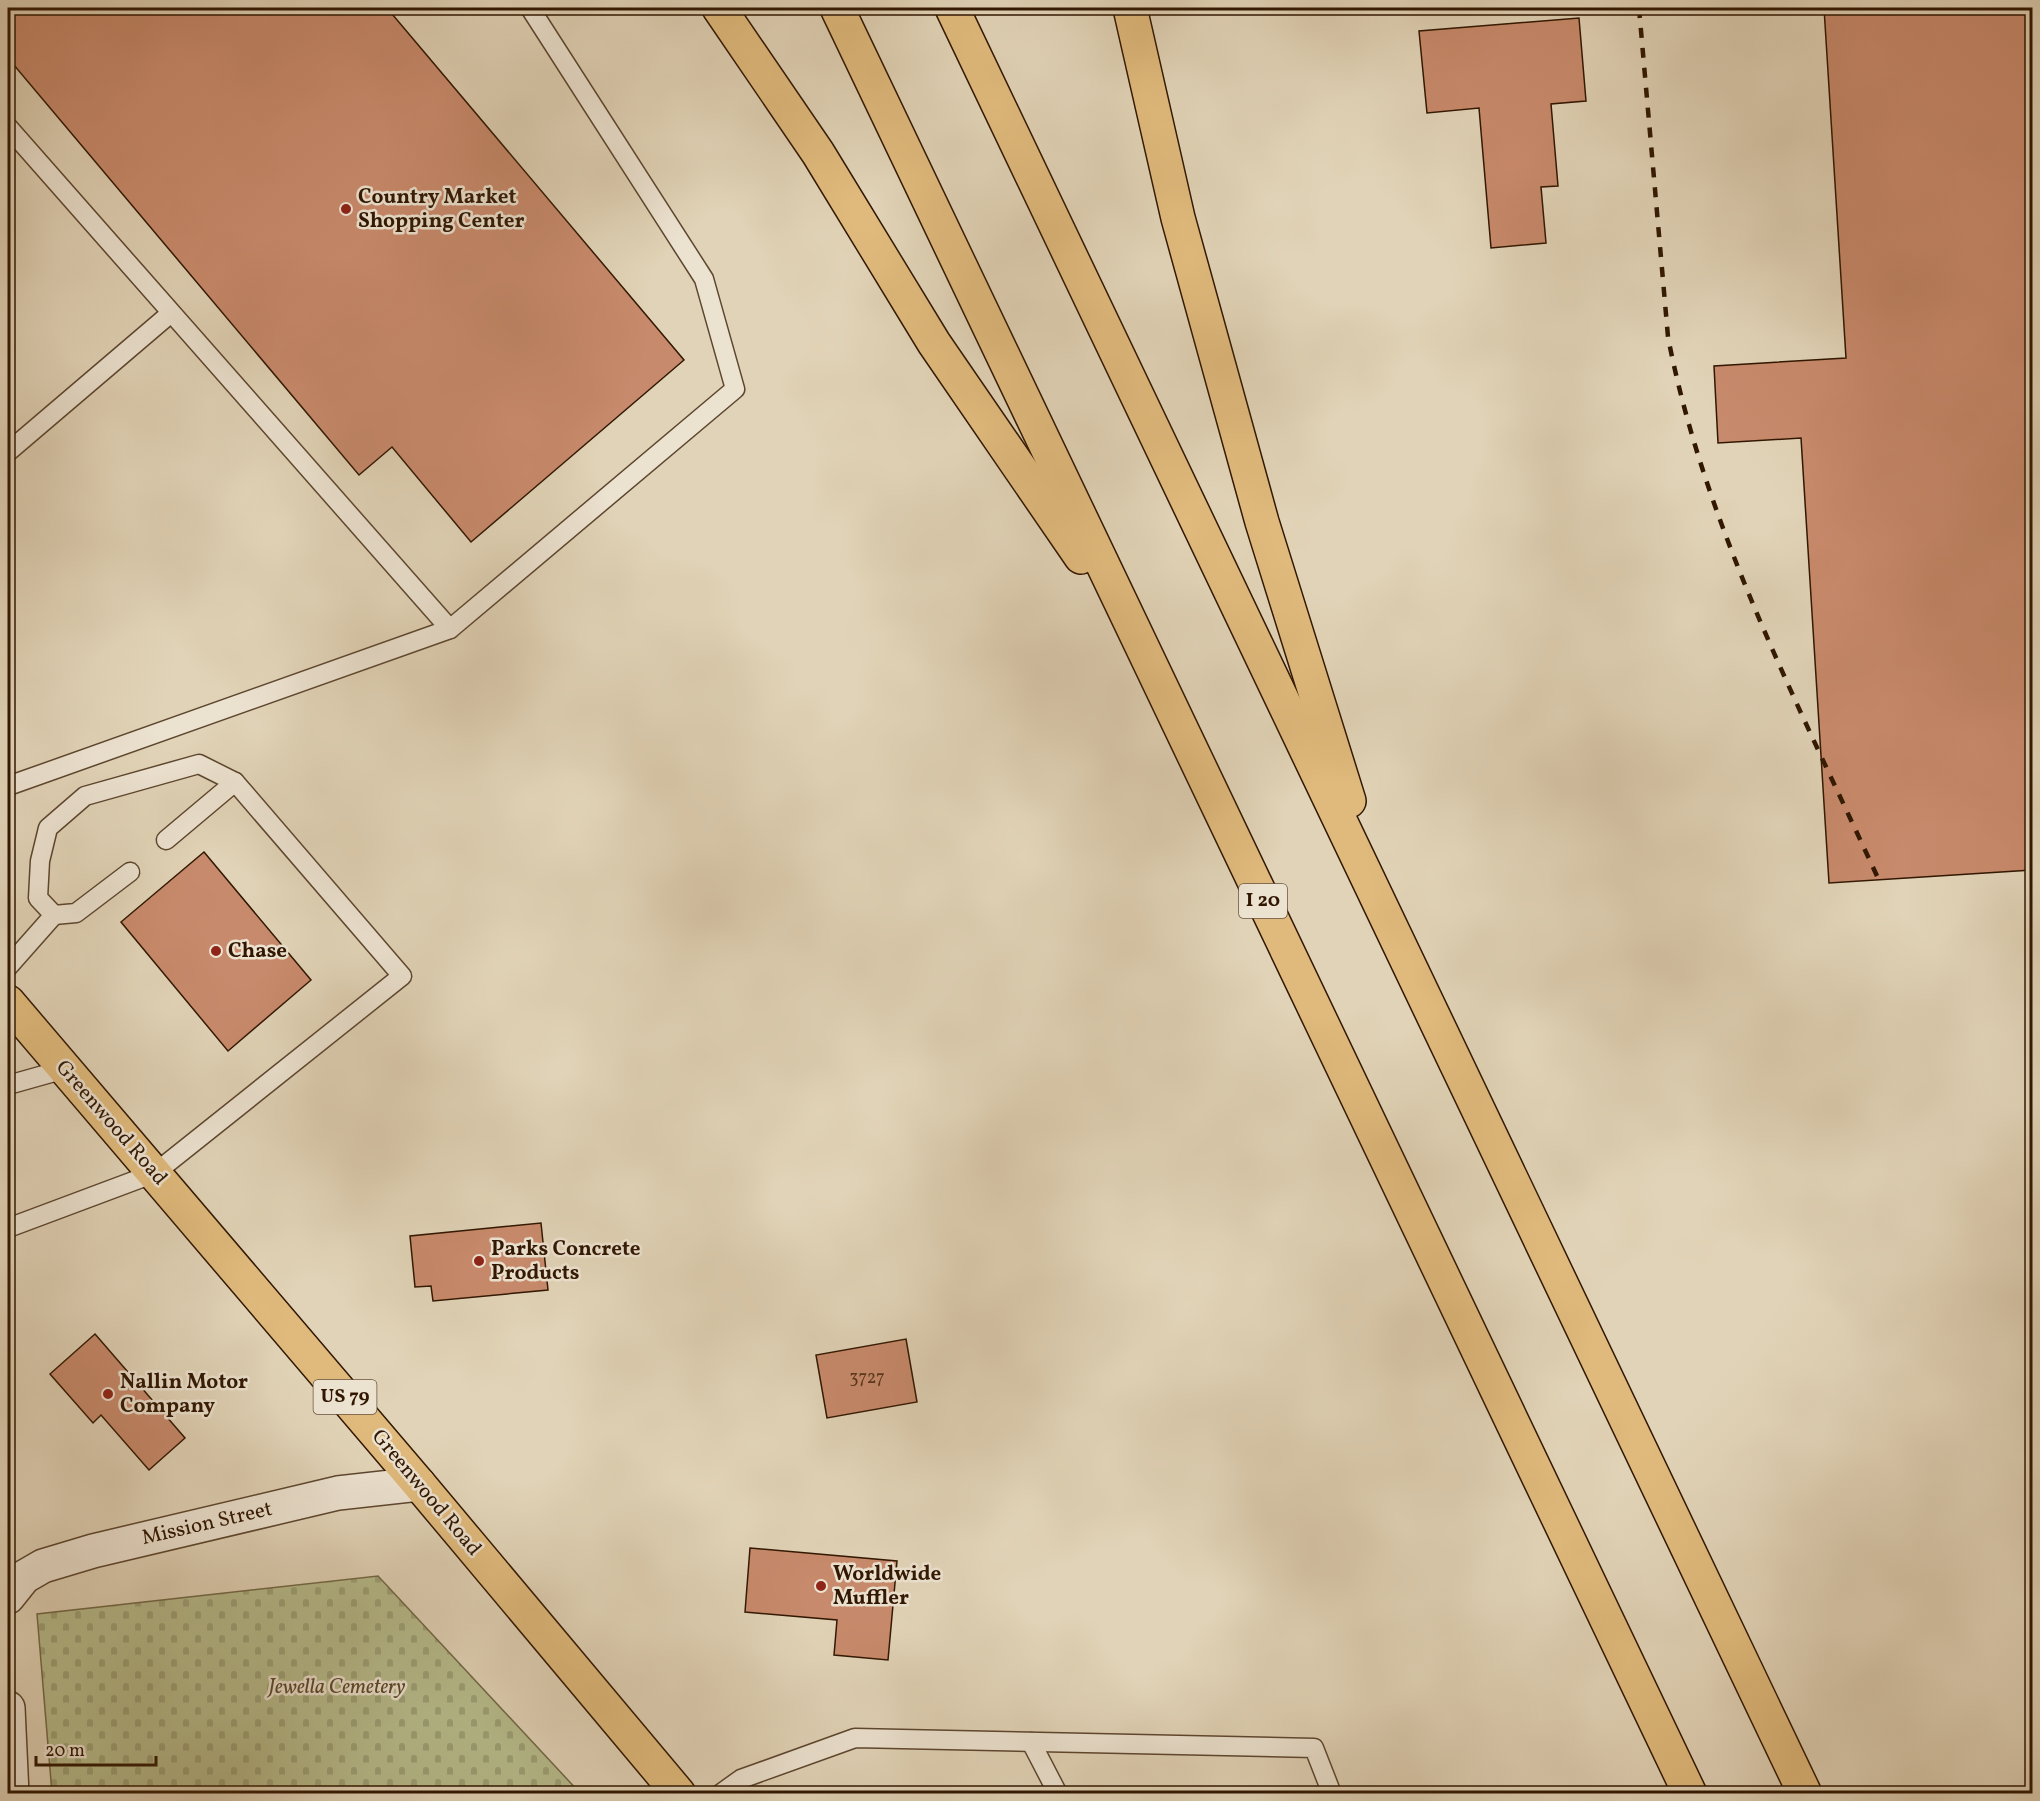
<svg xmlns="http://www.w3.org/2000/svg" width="2040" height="1801" font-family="Vollkorn,serif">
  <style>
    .cemetery { fill: url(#cemetery-stones); stroke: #746947; stroke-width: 1.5 }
    .building { fill: #c88a6c; stroke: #311702; stroke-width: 1.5 }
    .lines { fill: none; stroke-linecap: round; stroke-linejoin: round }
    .lane-casing { stroke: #5d462f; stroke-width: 21 }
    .street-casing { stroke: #5d462f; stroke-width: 36 }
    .primary-casing { stroke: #311702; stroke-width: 36 }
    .highway-casing { stroke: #311702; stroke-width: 36 }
    .lane { stroke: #ece2d0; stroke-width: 18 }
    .street { stroke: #ece2d0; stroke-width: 33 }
    .primary { stroke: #e0ba7c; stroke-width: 33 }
    .highway { stroke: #e0ba7c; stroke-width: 33 }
    .rail { stroke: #311702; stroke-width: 4.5; stroke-dasharray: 10 10; stroke-linecap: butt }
    .poi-dot { fill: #8f2418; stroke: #ece2d0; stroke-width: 2 }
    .labels { text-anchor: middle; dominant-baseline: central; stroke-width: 5; stroke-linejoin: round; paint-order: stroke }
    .number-label { font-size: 18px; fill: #57341c }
    .shield { fill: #ece2d0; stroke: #695440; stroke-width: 1.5 }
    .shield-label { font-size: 20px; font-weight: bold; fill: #311702 }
    .poi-label { font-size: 21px; font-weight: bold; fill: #311702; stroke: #ece2d0; text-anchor: start }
    .street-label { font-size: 21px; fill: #311702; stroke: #ece2d0 }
    .park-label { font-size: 21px; font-style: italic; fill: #59482b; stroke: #ece2d0 }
  </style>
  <defs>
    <pattern id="cemetery-stones" width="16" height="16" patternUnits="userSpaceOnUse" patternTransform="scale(1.5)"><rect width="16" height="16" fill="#b6bb8c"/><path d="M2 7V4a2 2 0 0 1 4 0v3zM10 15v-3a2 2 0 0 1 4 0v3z" fill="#9da077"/></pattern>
  </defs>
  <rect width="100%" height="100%" fill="#e1d3b7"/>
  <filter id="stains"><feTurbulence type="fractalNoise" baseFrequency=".00333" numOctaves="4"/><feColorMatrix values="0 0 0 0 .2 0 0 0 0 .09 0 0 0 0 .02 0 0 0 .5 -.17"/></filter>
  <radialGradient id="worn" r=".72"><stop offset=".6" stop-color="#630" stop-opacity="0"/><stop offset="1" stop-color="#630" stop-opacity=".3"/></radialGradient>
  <polygon class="cemetery" points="378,1576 580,1793 52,1793 37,1614"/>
  <g class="building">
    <polygon points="8,8 387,8 684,360 471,542 392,447 359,475 8,58"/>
    <polygon points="1824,8 2032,8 2032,870 1829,883 1801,438 1718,443 1714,366 1846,358"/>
    <polygon points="1579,18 1586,101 1551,104 1558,186 1541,187 1546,243 1491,248 1479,108 1427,113 1419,31"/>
    <polygon points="204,852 311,980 228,1051 121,922"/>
    <polygon points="541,1223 548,1290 433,1301 431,1286 415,1287 410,1236"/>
    <polygon points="95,1334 185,1438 149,1470 101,1415 93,1423 50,1374"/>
    <polygon points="906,1339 917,1402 827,1418 816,1355"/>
    <polygon points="750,1548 897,1561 888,1660 834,1655 837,1620 745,1612"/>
  </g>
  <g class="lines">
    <g class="lane-casing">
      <g id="lane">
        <polyline points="8,127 450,629 8,786"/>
        <polyline points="8,452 171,313"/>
        <polyline points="450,629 735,389 704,279 530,8"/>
        <polyline points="166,840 235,782"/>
        <polyline points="54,915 76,913 130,872"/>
        <polyline points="8,967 54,915 38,898 40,861 48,828 85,796 199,764 235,782 402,976 155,1173 8,1228"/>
        <polyline points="8,1085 65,1069"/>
        <polyline points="1031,1742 1058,1794"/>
        <polyline points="720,1794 741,1779 855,1738 1314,1748 1332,1794"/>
      </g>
    </g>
    <g class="street-casing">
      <g id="street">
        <polyline points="8,1597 24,1577 43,1566 93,1551 338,1493 419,1484"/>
        <polyline points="8,1708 12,1794"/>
      </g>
    </g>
    <g class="primary-casing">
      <polyline id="primary" points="8,1002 419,1484 679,1794"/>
    </g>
    <g class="highway-casing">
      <g id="highway">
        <polyline points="719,8 818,153 934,343 1081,557"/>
        <polyline points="837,8 1690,1794"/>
        <polyline points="952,8 1805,1794"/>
        <polyline points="1130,8 1178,218 1262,522 1349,801"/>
      </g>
    </g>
    <use href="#lane" class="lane"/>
    <use href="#street" class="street"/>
    <use href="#primary" class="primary"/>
    <use href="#highway" class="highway"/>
    <path class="rail" d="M1639,8l29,329c36,187 130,367 209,539"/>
  </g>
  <g class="poi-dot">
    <circle cx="346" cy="209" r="6"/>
    <circle cx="216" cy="951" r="6"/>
    <circle cx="479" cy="1261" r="6"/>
    <circle cx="108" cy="1394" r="6"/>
    <circle cx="821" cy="1586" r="6"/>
  </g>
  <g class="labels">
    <g class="number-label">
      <text x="867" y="1378">3727</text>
    </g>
    <g class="shield">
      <rect x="1239" y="884" width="48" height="34" rx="4.5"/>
      <rect x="313.5" y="1380" width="63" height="34" rx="4.5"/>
    </g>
    <g class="shield-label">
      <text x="1263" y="901">I 20</text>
      <text x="345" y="1397">US 79</text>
    </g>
    <g class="poi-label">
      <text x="358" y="197">Country Market<tspan x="358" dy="24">Shopping Center</tspan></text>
      <text x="228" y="951">Chase</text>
      <text x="491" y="1249">Parks Concrete<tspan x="491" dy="24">Products</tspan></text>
      <text x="120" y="1382">Nallin Motor<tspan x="120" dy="24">Company</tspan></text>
      <text x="833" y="1574">Worldwide<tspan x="833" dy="24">Muffler</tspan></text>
    </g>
    <g class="street-label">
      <text transform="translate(111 1123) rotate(49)">Greenwood Road</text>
      <text transform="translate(426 1493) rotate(50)">Greenwood Road</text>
      <text transform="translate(207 1524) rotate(-13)">Mission Street</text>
    </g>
    <g class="park-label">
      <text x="337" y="1687">Jewella Cemetery</text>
    </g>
  </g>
  <rect width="2040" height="1801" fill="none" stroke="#e1d3b7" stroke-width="30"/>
  <rect x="9" y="9" width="2022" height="1783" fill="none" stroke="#311702" stroke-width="3"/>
  <rect x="15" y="15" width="2010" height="1771" fill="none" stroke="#311702" stroke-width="1.5"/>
  <path d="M36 1756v9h120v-9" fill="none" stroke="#311702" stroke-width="3"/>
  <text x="45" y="1756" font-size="18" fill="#311702" stroke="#ece2d0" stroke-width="4.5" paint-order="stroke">20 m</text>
  <rect width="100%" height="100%" filter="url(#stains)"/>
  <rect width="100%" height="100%" fill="url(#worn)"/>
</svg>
